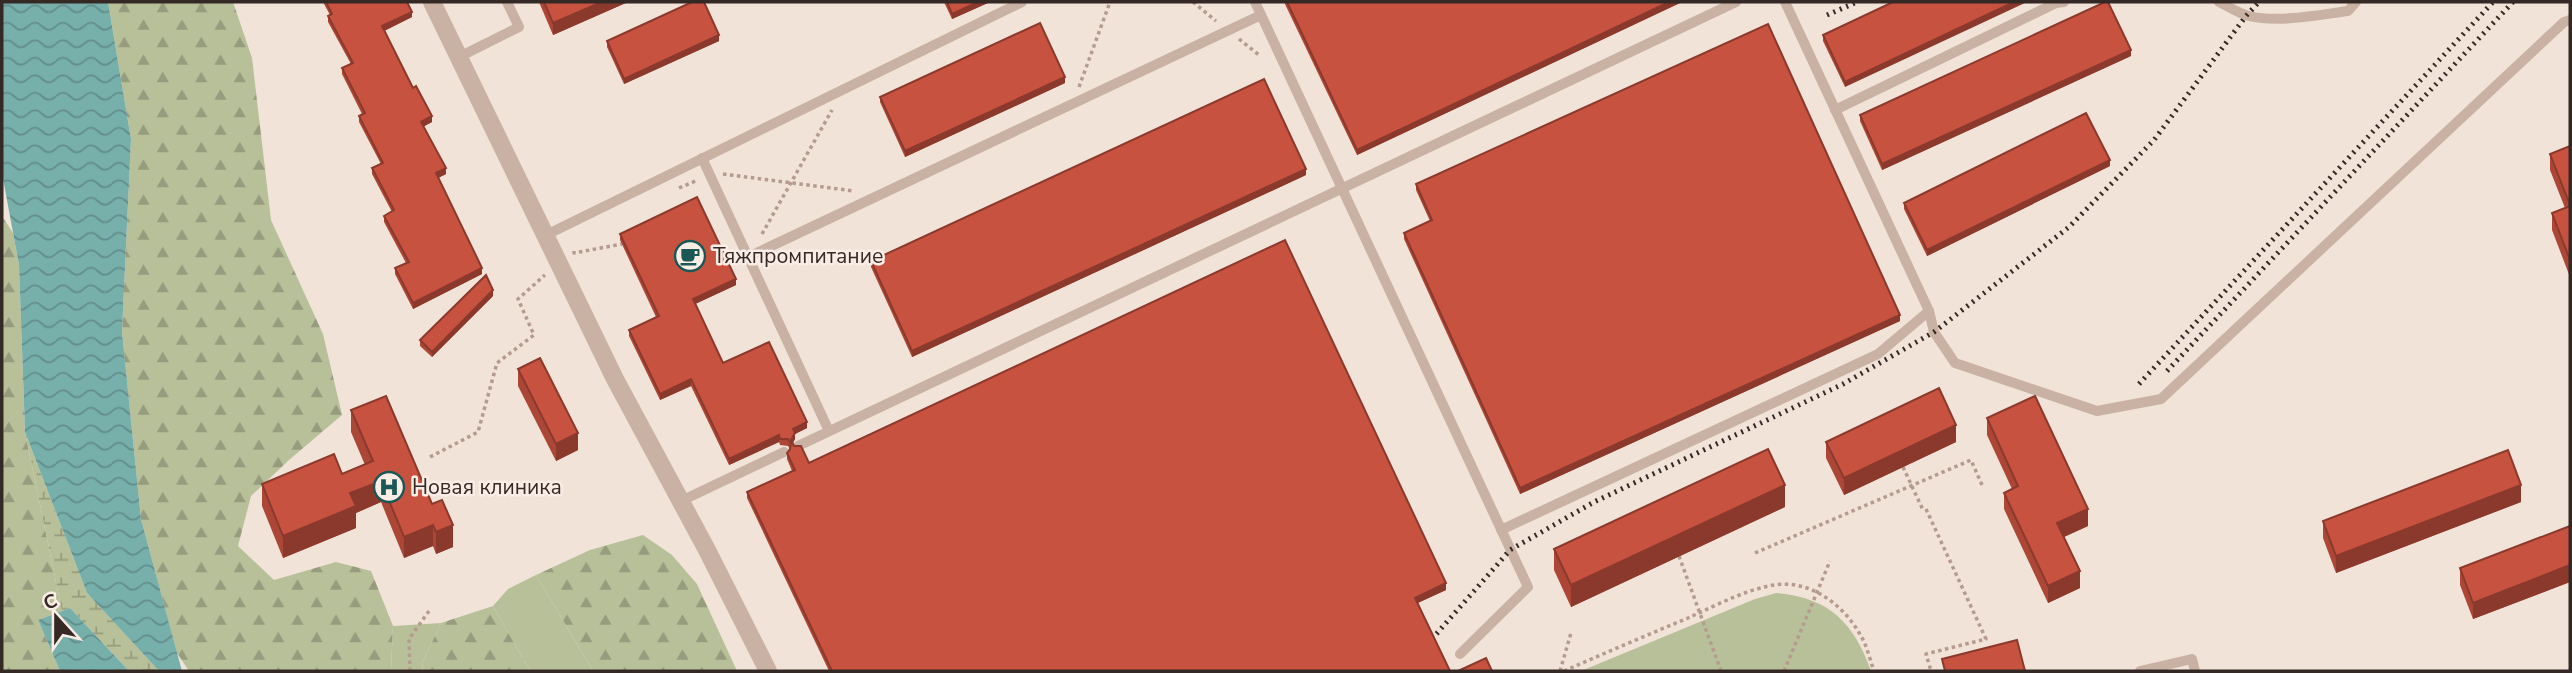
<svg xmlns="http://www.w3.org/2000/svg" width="2572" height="673" font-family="'Nunito Sans',sans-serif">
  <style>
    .green { fill: #b8c099 }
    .forest { fill: url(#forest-firs) }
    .wetland { fill: url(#wetland-marsh) }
    .water { fill: url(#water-waves) }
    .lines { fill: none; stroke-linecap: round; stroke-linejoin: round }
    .path { stroke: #b59b8f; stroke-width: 3.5; stroke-dasharray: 3.5 3.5; stroke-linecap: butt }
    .lane { stroke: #c9b1a4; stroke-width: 10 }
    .street { stroke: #c9b1a4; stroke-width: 18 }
    .rail { stroke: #352926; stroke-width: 5; stroke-dasharray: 2 5; stroke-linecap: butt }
    .wall { fill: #ac4737 }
    .shaded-wall { fill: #8c392d }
    .building { fill: #c85240; stroke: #8c392d; stroke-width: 2 }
    .labels { text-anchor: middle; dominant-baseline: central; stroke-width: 5; stroke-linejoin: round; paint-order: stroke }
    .poi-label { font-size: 21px; fill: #352926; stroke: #f9ede5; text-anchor: start }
  </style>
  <defs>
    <pattern id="forest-firs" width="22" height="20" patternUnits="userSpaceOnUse" patternTransform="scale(1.75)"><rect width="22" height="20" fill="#b8c099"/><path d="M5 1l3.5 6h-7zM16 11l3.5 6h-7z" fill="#969c7d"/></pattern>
    <pattern id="wetland-marsh" width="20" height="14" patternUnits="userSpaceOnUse" patternTransform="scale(1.75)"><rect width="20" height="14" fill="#b8c099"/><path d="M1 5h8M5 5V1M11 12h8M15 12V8" fill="none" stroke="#969c7d"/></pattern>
    <pattern id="water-waves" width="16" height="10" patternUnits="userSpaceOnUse" patternTransform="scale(1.75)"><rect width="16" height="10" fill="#77afab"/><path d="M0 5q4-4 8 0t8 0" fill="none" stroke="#628e8b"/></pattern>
  </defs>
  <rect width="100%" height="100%" fill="#f1e3d8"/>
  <g class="green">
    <polygon points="536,575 593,671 530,671 493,606 508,589"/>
    <path d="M1776,593c53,4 78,30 95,78h-290l174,-72z"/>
    <polygon points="441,623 422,663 423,671 391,671 393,626"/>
  </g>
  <g class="forest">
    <polygon points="108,2 233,2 252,58 271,220 323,334 342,415 289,460 251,496 238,546 274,580 336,562 371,571 393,626 391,671 189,671 177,653 141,519 122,332 131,139"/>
    <polygon points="2,216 13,233 19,265 25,432 62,611 38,620 60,671 2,671"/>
    <polygon points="643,535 672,555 697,584 737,671 593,671 536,575 590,550"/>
    <polygon points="493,606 530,671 423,671 422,663 441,623"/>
  </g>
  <polygon class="wetland" points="25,432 87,593 159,671 129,671 70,608 62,611"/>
  <g class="water">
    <polygon points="2,2 108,2 131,139 122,332 141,519 182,671 159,671 87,593 25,432 19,265 2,173"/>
    <polygon points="70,608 129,671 60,671 38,620"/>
  </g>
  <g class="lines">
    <g class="path">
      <polyline points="1193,2 1216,21"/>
      <polyline points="1239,39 1259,55"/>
      <polyline points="1079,87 1110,2"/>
      <polyline points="723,174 854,191"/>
      <polyline points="679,188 698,180"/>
      <polyline points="762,234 832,110"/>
      <polyline points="574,251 574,253 622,244"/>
      <polyline points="430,457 478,432 497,363 534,335 518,299 545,275"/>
      <polyline points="1903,467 1923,510"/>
      <polyline points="1926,509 1986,639 1926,654 1931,671"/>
      <polyline points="1755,553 1971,460 1982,485"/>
      <polyline points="1679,556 1721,671"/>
      <polyline points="410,671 409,639 429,611"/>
      <polyline points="1560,671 1571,633"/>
      <path d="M1564,671c41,-18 83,-36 124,-53 27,-12 56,-28 86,-33 36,-6 70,20 87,51 6,10 9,24 13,35"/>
      <polyline points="1784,671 1830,561"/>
    </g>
    <g class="lane">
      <polyline points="1255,2 1528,587 1460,654"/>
      <polyline points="1785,2 1929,311 1934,332 1955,363 2097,411 2161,399 2564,22 2570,20"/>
      <path d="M2219,2c9,4 19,11 30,14 29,7 69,-1 99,-5l8,-9"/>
      <polyline points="459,57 519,27 507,2"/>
      <polyline points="1835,110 2056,3 2064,2"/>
      <polyline points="702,158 829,431"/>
      <polyline points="546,235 1022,2"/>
      <polyline points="748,257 1261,15"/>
      <polyline points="798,446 1736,2"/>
      <polyline points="681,501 784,452"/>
      <polyline points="1501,530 1878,354 1929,311"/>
      <polyline points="2140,671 2192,659 2195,671"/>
    </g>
    <polyline class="street" points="432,2 615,379 707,550 768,671"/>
    <g class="rail">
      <polyline points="1827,15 1857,2"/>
      <polyline points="2167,371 2513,2"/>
      <polyline points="2139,384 2493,2"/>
      <polyline points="1432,639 1510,550 1594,502 1843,384 1934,332 2069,227 2154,140 2246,16 2259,2"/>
    </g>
  </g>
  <g class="wall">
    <polygon points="323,2 407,2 412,17 384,31 413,88 432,122 424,126 446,174 438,178 482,274 413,309 395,274 395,268 406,263 384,222 384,216 392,212 372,174 372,168 381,164 359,122 359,116 362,114 342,74 342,68 351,64 328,22 328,16 330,15"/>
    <polygon points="539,2 628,2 553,35"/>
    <polygon points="944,2 990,2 952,19"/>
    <polygon points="1284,2 1682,2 1357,155"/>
    <polygon points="1893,2 1845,87 1823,41 1823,35"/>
    <polygon points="607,41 719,41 624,84 607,47"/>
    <polygon points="2131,56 1882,170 1860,121 1860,115"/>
    <polygon points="1065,83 905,157 880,102 880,97"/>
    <polygon points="2570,146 2570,277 2552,230 2552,213 2565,208 2550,170 2550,154"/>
    <polygon points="2110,166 1927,256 1904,209 1904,203"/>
    <polygon points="1306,175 912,357 871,267 871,261"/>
    <polygon points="1416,184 1900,321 1520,494 1404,239 1404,233 1430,221 1416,190"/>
    <polygon points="620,234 736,285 695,304 723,363 807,428 795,434 795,439 793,443 809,463 1446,590 1418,603 1450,671 829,671 747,498 747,492 792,471 787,459 787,453 790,449 788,446 780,445 779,442 729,465 691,386 660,400 629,336 629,330 656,317 620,240"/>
    <polygon points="493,296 432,357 420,346 420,340"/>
    <polygon points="518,369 578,450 556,461 518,386"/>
    <polygon points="351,410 432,504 453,547 436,554 433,546 404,558 381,502 356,513 356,528 283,558 262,506 262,484 342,474 365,465 351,432"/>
    <polygon points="1987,418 2088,526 2064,537 2080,588 2048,603 2004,509 2004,493 2012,489 1987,435"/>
    <polygon points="1826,442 1956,442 1844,495 1826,458"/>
    <polygon points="2521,502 2336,573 2323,538 2323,521"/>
    <polygon points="1785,507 1571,607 1554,570 1554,549"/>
    <polygon points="2570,526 2570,582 2473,619 2460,585 2460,568"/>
  </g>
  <g class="shaded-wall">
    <polygon points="602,2 628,2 553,35 553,23"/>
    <polygon points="978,2 990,2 952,19 952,14"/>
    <polygon points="1669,2 1682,2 1357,155 1357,150"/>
    <polygon points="2014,2 2027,2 1845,87 1845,82"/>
    <polygon points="412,12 412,17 382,32 382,26"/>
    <polygon points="719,35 719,41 624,84 624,79"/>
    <polygon points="2131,50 2131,56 1882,170 1882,164"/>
    <polygon points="1065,77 1065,83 905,157 905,151"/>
    <polygon points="432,116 432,122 421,128 421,122"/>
    <polygon points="2110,160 2110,166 1927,256 1927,250"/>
    <polygon points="446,168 446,174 436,179 436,173"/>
    <polygon points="1306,169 1306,175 912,357 912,351"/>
    <polygon points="482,268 482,274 413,309 413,303"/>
    <polygon points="736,279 736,285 693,305 693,299"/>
    <polygon points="493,290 493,296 432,357 432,352"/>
    <polygon points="1900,315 1900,321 1520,494 1520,488"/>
    <polygon points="691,379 691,386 660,400 660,394"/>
    <polygon points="807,422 807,428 795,434 795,439 791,446 793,429"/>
    <polygon points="1956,425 1956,442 1844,495 1844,478"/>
    <polygon points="578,433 578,450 556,461 556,444"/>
    <polygon points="779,435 779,442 729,465 729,459"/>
    <polygon points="381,481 381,502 356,513 356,528 283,558 283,536 350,493"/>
    <polygon points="1785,485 1785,507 1571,607 1571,585"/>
    <polygon points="2521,485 2521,502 2336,573 2336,556"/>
    <polygon points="2088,509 2088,526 2057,540 2057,523"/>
    <polygon points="433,525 433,546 404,558 404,537"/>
    <polygon points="453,525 453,547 436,554 436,532"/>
    <polygon points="2570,565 2570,582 2473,619 2473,603"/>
    <polygon points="2080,571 2080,588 2048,603 2048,586"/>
    <polygon points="1446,583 1446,590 1415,604 1415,598"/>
  </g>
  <g class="building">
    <polygon points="326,2 407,2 412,12 382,26 413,88 416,86 432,116 421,122 446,168 436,173 482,268 413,303 395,268 409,262 384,216 394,210 372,168 383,163 359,116 365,113 342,68 353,63 328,16 332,14"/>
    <polygon points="544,2 602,2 553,23"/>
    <polygon points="692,2 704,2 719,35 624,79 607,41"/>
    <polygon points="947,2 978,2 952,14"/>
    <polygon points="1287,2 1669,2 1357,150"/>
    <polygon points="1893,2 2014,2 1845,82 1823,35"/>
    <polygon points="2105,2 2108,2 2131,50 1882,164 1860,115"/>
    <polygon points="1040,23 1065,77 905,151 880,97"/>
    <polygon points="1768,24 1900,315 1520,488 1404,233 1432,220 1416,184"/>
    <polygon points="1264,79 1306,169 912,351 871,261"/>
    <polygon points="2086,113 2110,160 1927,250 1904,203"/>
    <polygon points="2570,146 2570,205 2550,154"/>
    <polygon points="697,197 736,279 693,299 723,363 769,342 807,422 793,429 795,433 791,440 794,446 801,446 809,463 1285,240 1446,583 1415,598 1450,671 832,671 747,492 795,470 787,453 790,449 791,443 788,439 780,439 779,435 729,459 691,379 660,394 629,330 659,316 620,234"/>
    <polygon points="2570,206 2570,260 2552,213"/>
    <polygon points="486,275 493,290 432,352 420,340"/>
    <polygon points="540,358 578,433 556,444 518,369"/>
    <polygon points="1939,388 1956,425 1844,478 1826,442"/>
    <polygon points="386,396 432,504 442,500 453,525 436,532 433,525 404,537 381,481 350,493 356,506 283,536 262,484 334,454 342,474 373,461 351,410"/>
    <polygon points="2035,396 2088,509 2057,523 2080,571 2048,586 2004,493 2018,486 1987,418"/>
    <polygon points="1768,449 1785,485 1571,585 1554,549"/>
    <polygon points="2508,450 2521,485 2336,556 2323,521"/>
    <polygon points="2570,526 2570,565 2473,603 2460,568"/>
    <polygon points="2017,640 2025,671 1945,671 1942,659"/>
    <polygon points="1486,658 1492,671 1458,671"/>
  </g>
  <defs>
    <g id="cafe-ring" transform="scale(1.575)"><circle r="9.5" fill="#f9ede5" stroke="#1b5754" stroke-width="1.5"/><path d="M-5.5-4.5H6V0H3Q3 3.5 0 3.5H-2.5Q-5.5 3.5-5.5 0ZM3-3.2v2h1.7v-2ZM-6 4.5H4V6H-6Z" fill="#1b5754"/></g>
    <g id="hospital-ring" transform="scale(1.575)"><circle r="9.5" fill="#f9ede5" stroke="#1b5754" stroke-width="1.5"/><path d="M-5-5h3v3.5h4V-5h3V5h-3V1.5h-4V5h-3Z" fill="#1b5754"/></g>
  </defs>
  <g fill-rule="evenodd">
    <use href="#cafe-ring" x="690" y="256"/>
    <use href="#hospital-ring" x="389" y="487"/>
  </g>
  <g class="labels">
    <g class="poi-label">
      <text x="713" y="256">Тяжпромпитание</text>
      <text x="412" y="487">Новая клиника</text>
    </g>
  </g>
  <rect width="2572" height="673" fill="none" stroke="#352926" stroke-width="7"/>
  <g transform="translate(56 617) rotate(339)" stroke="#f9ede5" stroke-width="5" paint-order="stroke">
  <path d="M0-5L12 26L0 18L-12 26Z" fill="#352926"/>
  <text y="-10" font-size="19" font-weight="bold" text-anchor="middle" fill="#352926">С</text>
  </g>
</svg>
